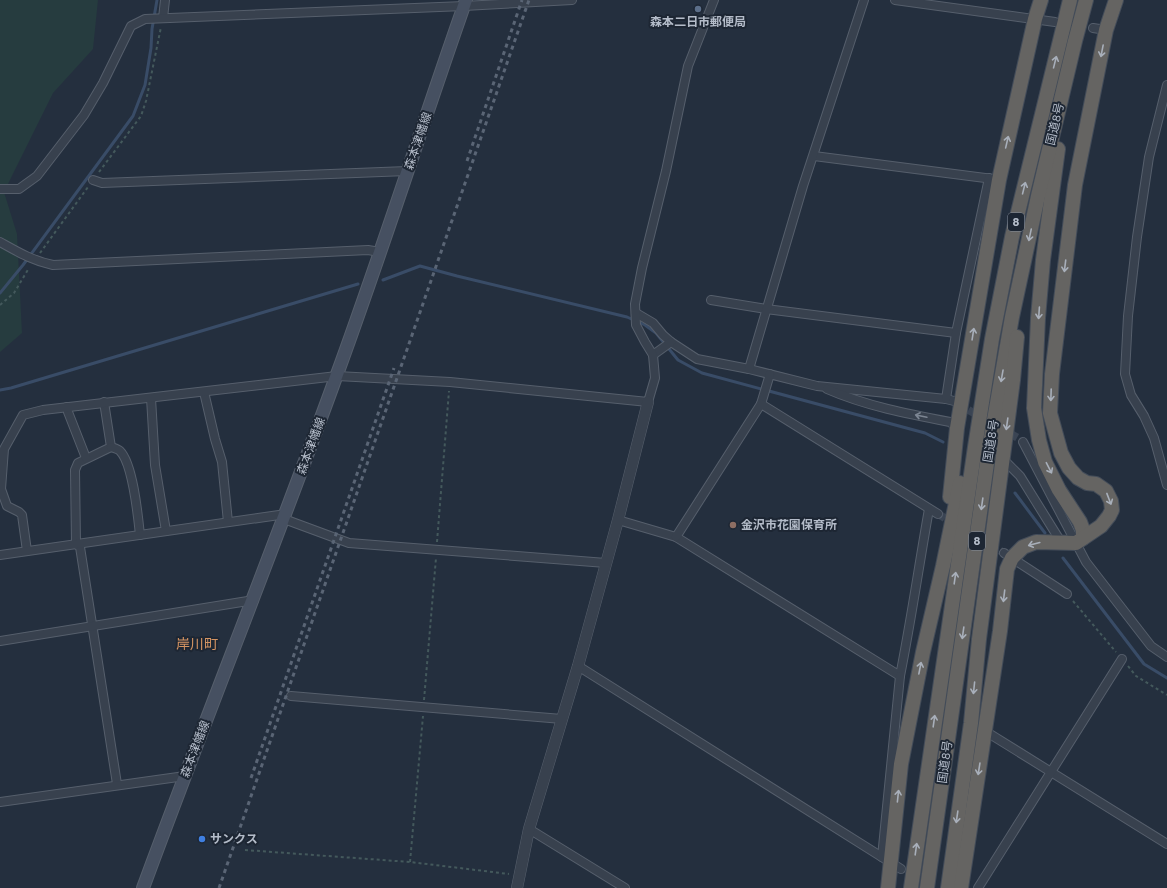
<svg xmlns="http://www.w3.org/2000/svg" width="1167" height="888" font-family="'Work Sans','Noto Sans JP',sans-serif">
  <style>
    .green { fill: #263c3f }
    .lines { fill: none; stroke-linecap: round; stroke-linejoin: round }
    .stream { stroke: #394c67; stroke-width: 3 }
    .minor-tunnel { stroke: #3a4453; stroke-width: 8; stroke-dasharray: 8 4; stroke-linecap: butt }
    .minor-casing { stroke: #565f6c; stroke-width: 10 }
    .tertiary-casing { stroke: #565f6c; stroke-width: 12 }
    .secondary-casing { stroke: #565f6c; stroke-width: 14 }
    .trunk-casing { stroke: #434c59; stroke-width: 16 }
    .path { stroke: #44595c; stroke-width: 2; stroke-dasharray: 3 3; stroke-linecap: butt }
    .minor { stroke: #38414e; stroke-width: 8 }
    .tertiary { stroke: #38414e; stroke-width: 11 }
    .secondary { stroke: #465061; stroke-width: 12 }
    .trunk { stroke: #656462; stroke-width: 14 }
    .rail { stroke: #5a6575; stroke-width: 3; stroke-dasharray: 4 4; stroke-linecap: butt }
    .oneway { stroke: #a8afba }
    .oneway2 { stroke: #7c8592 }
    .service-dot { fill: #5c6f8a; stroke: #1d2633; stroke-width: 1.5 }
    .education-dot { fill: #8d6e63; stroke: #1d2633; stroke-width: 1.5 }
    .shop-dot { fill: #3f7fe0; stroke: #1d2633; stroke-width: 1.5 }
    .labels { text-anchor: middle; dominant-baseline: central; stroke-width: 4; stroke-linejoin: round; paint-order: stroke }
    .shield { fill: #1d2633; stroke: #878f9c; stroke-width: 1 }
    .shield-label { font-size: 11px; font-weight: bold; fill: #b4bcc9 }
    .poi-label { font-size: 12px; font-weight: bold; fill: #b4bcc9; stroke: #1d2633; text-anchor: start }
    .street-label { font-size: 12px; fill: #b4bcc9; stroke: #1d2633 }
    .quarter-label { font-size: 14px; fill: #d59563; stroke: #1d2633 }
  </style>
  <rect width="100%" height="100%" fill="#242f3e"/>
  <polygon class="green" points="0,0 98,0 93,49 53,93 4,192 17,234 22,333 0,352"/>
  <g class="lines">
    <g class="stream">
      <polyline points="383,280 420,266 457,276 627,317 645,325 656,333 678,360 702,373 925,433 943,442"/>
      <polyline points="0,293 23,265 133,116 145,85 151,48 152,29 157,0"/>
      <polyline points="0,390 11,388 358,284"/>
      <polyline points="1015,493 1045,533"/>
      <polyline points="1063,558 1144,664 1167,678"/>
    </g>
    <g class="minor-tunnel">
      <polyline points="958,404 1018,438"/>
      <polyline points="938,514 1004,553"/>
    </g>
    <g class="minor-casing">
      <g id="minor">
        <polyline points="895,0 1055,22"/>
        <polyline points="163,18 165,0"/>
        <polyline points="1093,28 1106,30"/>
        <polyline points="1167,85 1149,157 1137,237 1128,316 1125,374 1131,395 1144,416 1154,438 1167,485"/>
        <polyline points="814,156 993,179"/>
        <polyline points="93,180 102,183 407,171"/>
        <polyline points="0,189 19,189 37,176 84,115 103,83 131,26 145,19 464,6 572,0"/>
        <path d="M0,242c18,10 33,19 53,23l315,-15 12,2"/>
        <polyline points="711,300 766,309 956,333"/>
        <polyline points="636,313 653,323 663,335 671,342 697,359 749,369 817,386 946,399 954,401"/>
        <polyline points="653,355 671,342"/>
        <polyline points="749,369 803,186 864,0"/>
        <path d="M827,389c39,17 81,25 123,33l7,6"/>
        <polyline points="204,392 215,439 222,462 228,522"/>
        <polyline points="151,398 155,465 166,531"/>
        <polyline points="946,399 956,333 989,178"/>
        <polyline points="104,402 111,447 78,463 75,470 76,544 80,547 117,784"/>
        <polyline points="761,404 770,374"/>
        <polyline points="67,407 68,412 86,458"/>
        <polyline points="1023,442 1086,562 1151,646 1167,657"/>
        <path d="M111,447c3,1 7,2 9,4 13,13 18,65 20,84"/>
        <polyline points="1002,458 1020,476 1061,542"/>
        <polyline points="284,519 349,543 606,563"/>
        <path d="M618,520l58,17 224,139c11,-55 19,-111 29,-167"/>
        <polyline points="676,537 761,404 938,514"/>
        <polyline points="27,551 22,515 19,512 7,506 1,489 4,449 23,415 43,410 337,376 450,382 648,402 655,378 653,355 645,342 636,325 635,304 642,268 666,171 688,66 714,0"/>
        <polyline points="1004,553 1067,594"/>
        <polyline points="0,555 286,514"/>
        <polyline points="0,641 254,600"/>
        <polyline points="578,666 901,869"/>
        <polyline points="291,696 562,719"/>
        <polyline points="985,731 1167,844"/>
        <polyline points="0,802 185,776"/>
        <polyline points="529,829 625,888"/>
        <polyline points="882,857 900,676"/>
        <polyline points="978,888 1122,659"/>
      </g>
    </g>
    <g class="tertiary-casing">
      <polyline id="tertiary" points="517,888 529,829 578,666 618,520 648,402"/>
    </g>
    <g class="secondary-casing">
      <path id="secondary" d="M143,888c63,-171 131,-340 193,-511 46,-125 86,-252 130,-377"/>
    </g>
    <g class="trunk-casing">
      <g id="trunk">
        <polyline points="1058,149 1043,260 1038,318 1034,408 1039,440 1045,462 1059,490 1080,522 1083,530 1083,538"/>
        <polyline points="950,497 957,428 999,180 1035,19 1041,0"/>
        <polyline points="888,888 901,764 923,652 943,566 960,483"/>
        <polyline points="911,888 975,447 992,339 1012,237 1070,0"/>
        <polyline points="927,888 989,449 1012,317 1038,196 1075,41 1086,0"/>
        <polyline points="948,888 971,723 979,639 1013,380 1017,337"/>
        <polyline points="961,888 1000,631 1007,569 1012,558 1023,547 1036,542 1076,543 1101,526 1109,516 1112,510 1111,501 1106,491 1096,484 1087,483 1078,478 1069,468 1061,453 1050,413 1052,374 1075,185 1106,30 1116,0"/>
      </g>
    </g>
    <g class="path">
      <polyline points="99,172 141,116 146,101 161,27"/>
      <polyline points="40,253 88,187"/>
      <polyline points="0,305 14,293 29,268"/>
      <polyline points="437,542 449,391"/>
      <polyline points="1073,601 1116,652"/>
      <polyline points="1128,666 1136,676 1167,695"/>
      <polyline points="424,700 436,558"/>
      <polyline points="245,850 410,862 509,874"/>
      <polyline points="410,862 423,716"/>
    </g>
    <use href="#minor" class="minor"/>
    <use href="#tertiary" class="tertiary"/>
    <use href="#secondary" class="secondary"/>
    <use href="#trunk" class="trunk"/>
    <g class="rail">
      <polyline points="467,161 522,0"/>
      <polyline points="251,778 394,368"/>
      <polyline points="219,888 529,0"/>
    </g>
  </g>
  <defs><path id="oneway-shaft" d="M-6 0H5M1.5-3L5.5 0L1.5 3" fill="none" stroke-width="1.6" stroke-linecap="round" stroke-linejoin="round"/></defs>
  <g class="oneway">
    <use href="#oneway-shaft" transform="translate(1102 51) rotate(101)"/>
    <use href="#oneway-shaft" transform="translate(1055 62) rotate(-76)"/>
    <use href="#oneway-shaft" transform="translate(1007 142) rotate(-77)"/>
    <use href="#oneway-shaft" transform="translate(1024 188) rotate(-76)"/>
    <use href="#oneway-shaft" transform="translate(1030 235) rotate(102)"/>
    <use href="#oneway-shaft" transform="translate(1065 266) rotate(97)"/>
    <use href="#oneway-shaft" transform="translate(1039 313) rotate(94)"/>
    <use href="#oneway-shaft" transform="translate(973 334) rotate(-81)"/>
    <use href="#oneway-shaft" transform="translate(1002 376) rotate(100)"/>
    <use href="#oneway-shaft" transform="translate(1051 395) rotate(92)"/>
    <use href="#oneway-shaft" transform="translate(1007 424) rotate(98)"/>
    <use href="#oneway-shaft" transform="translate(1049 468) rotate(63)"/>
    <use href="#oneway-shaft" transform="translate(1109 499) rotate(69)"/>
    <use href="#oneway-shaft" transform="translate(982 504) rotate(98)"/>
    <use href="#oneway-shaft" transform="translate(1034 544) rotate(165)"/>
    <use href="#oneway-shaft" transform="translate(955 578) rotate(-82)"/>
    <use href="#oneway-shaft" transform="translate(1004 596) rotate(97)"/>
    <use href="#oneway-shaft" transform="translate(963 633) rotate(98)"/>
    <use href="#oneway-shaft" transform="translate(920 668) rotate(-79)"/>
    <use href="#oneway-shaft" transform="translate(974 688) rotate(96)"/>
    <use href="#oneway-shaft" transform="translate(934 721) rotate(-82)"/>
    <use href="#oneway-shaft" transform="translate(979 769) rotate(99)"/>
    <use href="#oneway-shaft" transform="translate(898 796) rotate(-84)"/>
    <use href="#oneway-shaft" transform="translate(957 817) rotate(98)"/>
    <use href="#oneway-shaft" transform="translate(916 849) rotate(-82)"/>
  </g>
  <use class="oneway2" href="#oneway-shaft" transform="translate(921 416) rotate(-168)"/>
  <circle class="service-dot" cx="698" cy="9" r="4"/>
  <circle class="education-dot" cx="733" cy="525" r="4"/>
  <circle class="shop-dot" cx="202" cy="839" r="4"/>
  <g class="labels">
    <g class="shield">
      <rect x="1008" y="213" width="16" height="18" rx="3"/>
      <rect x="969" y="532" width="16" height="18" rx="3"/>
    </g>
    <g class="shield-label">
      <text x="1016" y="222">8</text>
      <text x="977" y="541">8</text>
    </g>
    <g class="poi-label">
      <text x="698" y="22" text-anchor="middle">森本二日市郵便局</text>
      <text x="741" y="525">金沢市花園保育所</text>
      <text x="210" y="839">サンクス</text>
    </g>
    <g class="street-label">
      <text transform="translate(1055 124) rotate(-77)">国道8号</text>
      <text transform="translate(418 141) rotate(-71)">森本津幡線</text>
      <text transform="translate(991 441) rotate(-81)">国道8号</text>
      <text transform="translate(311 446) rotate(-70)">森本津幡線</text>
      <text transform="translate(195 749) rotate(-69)">森本津幡線</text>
      <text transform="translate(945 762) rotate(-82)">国道8号</text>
    </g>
    <g class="quarter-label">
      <text x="197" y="644">岸川町</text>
    </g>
  </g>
</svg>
